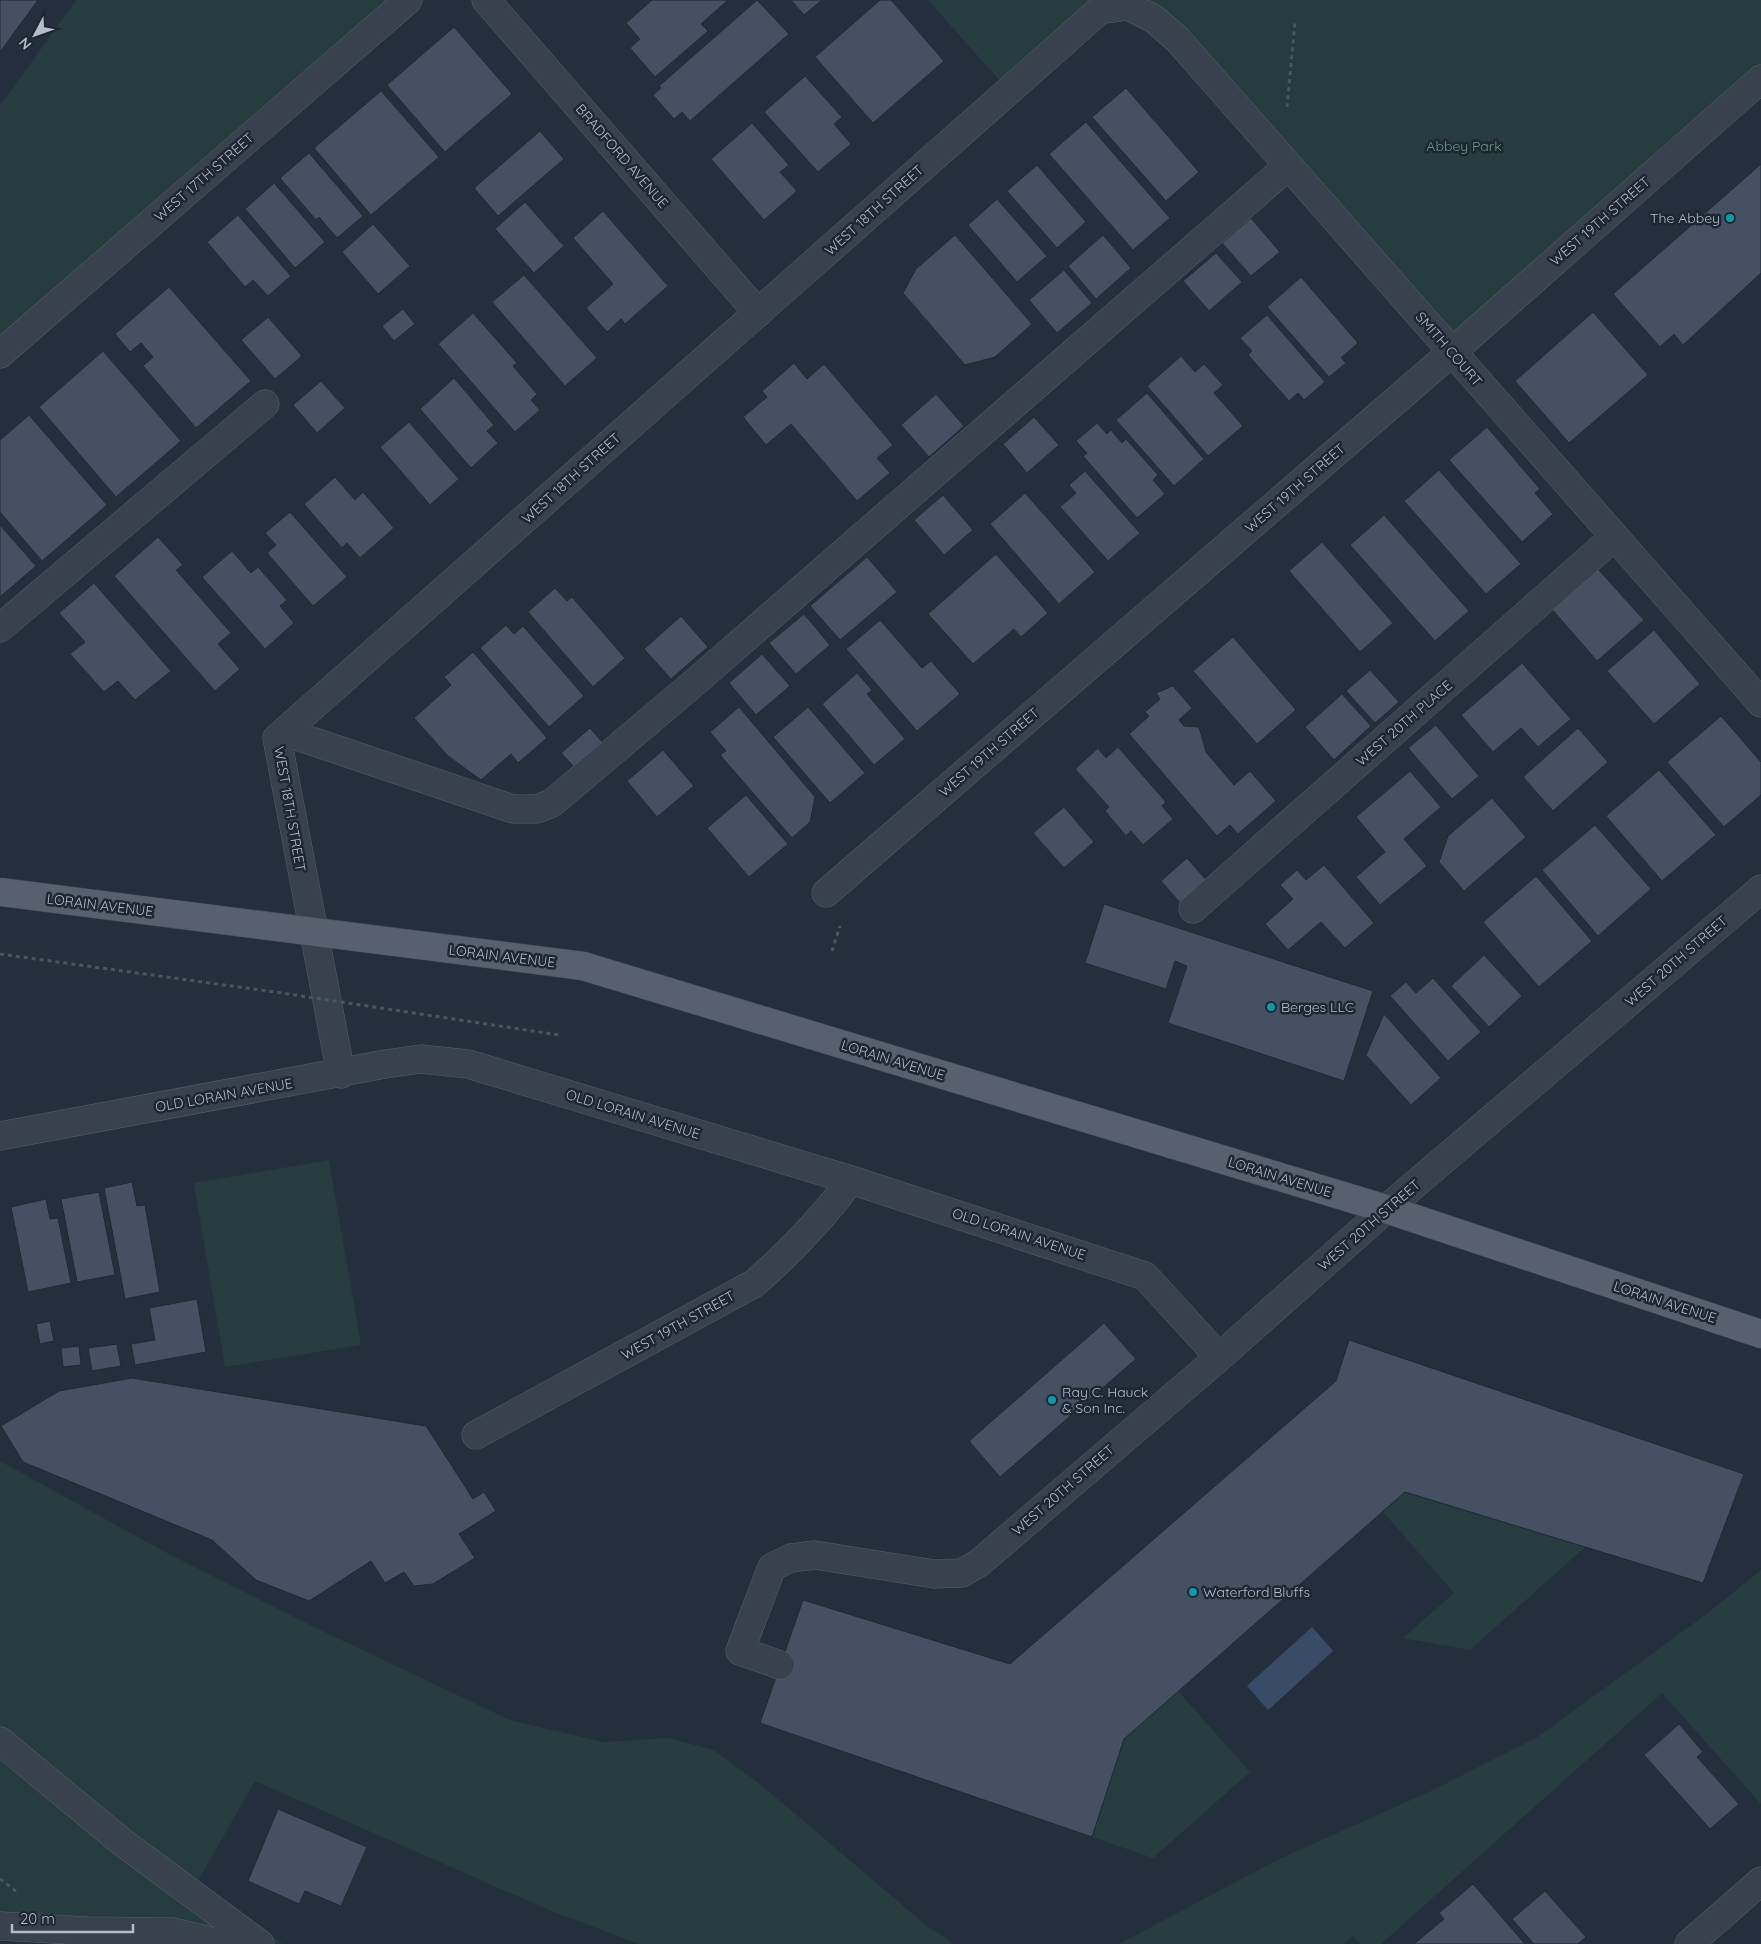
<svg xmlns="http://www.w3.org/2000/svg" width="1761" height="1944" font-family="Quicksand,sans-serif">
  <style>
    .green { fill: #263c3f }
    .water { fill: #394c67 }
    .building { fill: #455162; stroke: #1f2835 }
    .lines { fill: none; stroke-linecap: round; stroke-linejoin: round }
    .minor-casing { stroke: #565f6c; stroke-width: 29 }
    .major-casing { stroke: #414a57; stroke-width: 29 }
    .path { stroke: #44595c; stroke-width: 3; stroke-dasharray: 4 4; stroke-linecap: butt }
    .minor { stroke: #38414e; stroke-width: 28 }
    .major { stroke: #56606e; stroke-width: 28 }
    .major-bridge-casing { stroke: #414a57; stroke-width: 29; stroke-linecap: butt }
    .path-bridge { stroke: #44595c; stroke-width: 3; stroke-dasharray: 4 4; stroke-linecap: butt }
    .major-bridge { stroke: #56606e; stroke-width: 28 }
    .culture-dot { fill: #0f9aa8; stroke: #1d2633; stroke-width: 2 }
    .labels { text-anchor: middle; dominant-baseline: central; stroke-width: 5; stroke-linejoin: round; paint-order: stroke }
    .park-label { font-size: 14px; fill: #6b9a76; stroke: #1d2633 }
    .street-label { font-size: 14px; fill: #b4bcc9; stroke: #1d2633 }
    .poi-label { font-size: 14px; fill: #b4bcc9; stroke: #1d2633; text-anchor: start }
  </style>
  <rect width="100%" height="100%" fill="#242f3e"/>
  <g class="green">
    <polygon points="76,0 408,0 0,354 0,106"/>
    <polygon points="928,0 1761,0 1761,79 1452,352 1128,6 1009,91"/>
    <polygon points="329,1160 361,1345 225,1367 194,1183"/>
    <polygon points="0,1461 165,1552 314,1627 510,1720 603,1742 668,1738 714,1750 761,1785 927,1926 954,1944 639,1944 549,1910 255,1781 195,1886 283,1944 0,1918"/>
    <polygon points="1405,1492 1585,1547 1470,1650 1403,1638 1454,1593 1383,1512"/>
    <polygon points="1761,1570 1761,1804 1662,1693 1381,1944 1360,1944 1353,1936 1343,1944 1119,1944 1277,1860 1433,1790 1536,1738 1704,1616"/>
    <polygon points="1178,1691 1250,1772 1153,1858 1092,1837 1124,1739"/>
  </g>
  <polygon class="water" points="1312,1627 1333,1651 1268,1710 1247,1686"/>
  <g class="building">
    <polygon points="0,0 38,0 0,52"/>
    <polygon points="652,0 728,0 701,24 708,31 655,77 630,48 640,39 626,23"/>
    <polygon points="757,0 789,34 690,121 682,112 674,119 653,95 661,88 659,86"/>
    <polygon points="791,0 822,0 804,15"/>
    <polygon points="880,0 891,0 944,61 873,123 815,57"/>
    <polygon points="454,27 512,94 445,152 387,85"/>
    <polygon points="805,76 842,117 834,124 851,144 818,172 764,112"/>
    <polygon points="1126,88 1199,172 1166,201 1092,117"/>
    <polygon points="381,91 439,157 371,215 314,148"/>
    <polygon points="1086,122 1170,218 1133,250 1049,154"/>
    <polygon points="752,123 789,165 780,172 797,191 764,220 711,159"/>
    <polygon points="540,131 564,159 498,216 474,188"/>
    <polygon points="309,153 363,216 337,238 319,217 316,220 280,178"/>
    <polygon points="1761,164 1761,273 1683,345 1674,334 1660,347 1613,294"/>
    <polygon points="1037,165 1086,222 1057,248 1007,191"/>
    <polygon points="274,183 325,242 295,268 245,209"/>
    <polygon points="997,199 1047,256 1017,282 968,225"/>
    <polygon points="525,202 564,246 534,273 495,229"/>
    <polygon points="603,211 668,286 625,324 621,319 607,332 586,308 613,284 573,238"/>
    <polygon points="238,215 291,276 268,296 253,280 245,287 207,242"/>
    <polygon points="1251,218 1280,252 1251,276 1222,243"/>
    <polygon points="373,224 410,266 378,294 342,252"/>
    <polygon points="955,235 1032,324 995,357 965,365 903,293 916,269"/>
    <polygon points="1103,235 1131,268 1096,299 1068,266"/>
    <polygon points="1216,253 1242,282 1209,311 1183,281"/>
    <polygon points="1064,270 1092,303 1057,333 1029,300"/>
    <polygon points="524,275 597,358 565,386 492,302"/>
    <polygon points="1301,277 1358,343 1341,358 1346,363 1329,377 1267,307"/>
    <polygon points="169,287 251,381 196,428 143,366 153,357 141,343 130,352 115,334"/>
    <polygon points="403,309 415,324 394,341 382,326"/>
    <polygon points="1593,312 1648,375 1569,443 1515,381"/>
    <polygon points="473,313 517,363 513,366 537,394 531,400 540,410 515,432 438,344"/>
    <polygon points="1267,315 1325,382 1304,400 1298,393 1289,401 1248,355 1252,351 1240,338"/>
    <polygon points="268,317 302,356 275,379 241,340"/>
    <polygon points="103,351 181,441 116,497 39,407"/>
    <polygon points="1181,356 1195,372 1204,364 1223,385 1214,393 1243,426 1208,456 1147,386"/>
    <polygon points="794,363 807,379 824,364 893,445 877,458 890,473 857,501 791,424 766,445 743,417 767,397 762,391"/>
    <polygon points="454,378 494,425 487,431 498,443 471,468 420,409"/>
    <polygon points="321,381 345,408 317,433 293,405"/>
    <polygon points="1147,393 1204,459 1174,486 1116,420"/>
    <polygon points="936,394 964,426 929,457 901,425"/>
    <polygon points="29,415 107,505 42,561 0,512 0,440"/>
    <polygon points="1034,417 1059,445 1027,473 1003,444"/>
    <polygon points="409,422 459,479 430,505 380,447"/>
    <polygon points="1097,423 1107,434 1111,430 1122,443 1126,439 1158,475 1153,480 1165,494 1137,518 1083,456 1087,453 1076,441"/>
    <polygon points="1487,427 1540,489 1535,493 1553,514 1522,542 1449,460"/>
    <polygon points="1439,470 1521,564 1486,594 1404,501"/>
    <polygon points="1085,471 1140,533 1108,561 1060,507 1076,493 1069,485"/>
    <polygon points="335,477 355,500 363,492 394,528 360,558 347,543 342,548 304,504"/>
    <polygon points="1025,493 1095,572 1059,604 990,524"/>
    <polygon points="943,495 973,530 944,555 914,520"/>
    <polygon points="290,512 347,577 313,606 267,553 276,545 265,533"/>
    <polygon points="1384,515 1469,611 1435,641 1350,545"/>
    <polygon points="0,525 36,566 0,597"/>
    <polygon points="158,537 183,565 176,570 231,633 218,644 240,669 215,691 114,576"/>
    <polygon points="1322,542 1393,623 1360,652 1289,571"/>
    <polygon points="232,551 251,573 258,567 287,600 280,606 294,623 265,649 202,577"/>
    <polygon points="996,554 1048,613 1021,637 1014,629 973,664 928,614"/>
    <polygon points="867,557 897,592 840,640 810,606"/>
    <polygon points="1597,568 1644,620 1597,661 1551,608"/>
    <polygon points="94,583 171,671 135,700 118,681 104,692 70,654 85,642 59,613"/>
    <polygon points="555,588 567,601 572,597 625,658 593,687 528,612"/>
    <polygon points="804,614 830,645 796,674 769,643"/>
    <polygon points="681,616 708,647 671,679 644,649"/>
    <polygon points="880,620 922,668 931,661 960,694 917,731 846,649"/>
    <polygon points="506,625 514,634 523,626 584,696 549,727 480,648"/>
    <polygon points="1654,630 1700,684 1654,724 1607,671"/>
    <polygon points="1233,637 1296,710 1257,744 1193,671"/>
    <polygon points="473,652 547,738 518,763 511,754 481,780 448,756 414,718 451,685 444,677"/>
    <polygon points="762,654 790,686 756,715 729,683"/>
    <polygon points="1522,663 1571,719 1538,747 1521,728 1493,752 1461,715"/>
    <polygon points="1370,670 1399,702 1375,723 1346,691"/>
    <polygon points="857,673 872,690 867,694 905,739 874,765 822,704"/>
    <polygon points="1173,686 1192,708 1179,720 1184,726 1199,727 1206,752 1234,785 1250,771 1276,801 1238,834 1230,825 1217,836 1129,734 1149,716 1145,712 1160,699 1156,693"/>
    <polygon points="1342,694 1371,726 1334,760 1305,727"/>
    <polygon points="739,707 815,797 810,822 792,838 720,755 726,751 710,732"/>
    <polygon points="808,707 865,773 830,803 773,737"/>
    <polygon points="1721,716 1761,762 1761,795 1724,827 1667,762"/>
    <polygon points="1436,725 1479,776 1452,799 1408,748"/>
    <polygon points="590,728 604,744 575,768 561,753"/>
    <polygon points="1578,728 1608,762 1553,811 1523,777"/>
    <polygon points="1118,747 1166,802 1162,806 1173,819 1143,845 1131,831 1126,836 1105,811 1109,807 1075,769 1098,748 1106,758"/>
    <polygon points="663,750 694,786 657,817 627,781"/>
    <polygon points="1659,770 1716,835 1662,881 1606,816"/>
    <polygon points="1410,771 1441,807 1404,839 1427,866 1380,905 1356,877 1385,852 1356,817"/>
    <polygon points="746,795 788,844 749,877 707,828"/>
    <polygon points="1492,798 1526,837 1464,891 1439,862 1448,836"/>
    <polygon points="1064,807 1094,842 1064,868 1033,833"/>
    <polygon points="1595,825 1651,889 1598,936 1542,870"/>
    <polygon points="1187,858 1208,882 1182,905 1161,881"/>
    <polygon points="1324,865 1374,923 1345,948 1321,922 1288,950 1265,924 1293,899 1280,885 1297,870 1306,880"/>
    <polygon points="1536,876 1592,941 1539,987 1483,922"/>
    <polygon points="1104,904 1373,991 1344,1081 1168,1023 1187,966 1175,961 1166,989 1085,963"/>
    <polygon points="1484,955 1522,996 1489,1027 1451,986"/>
    <polygon points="1433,978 1481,1032 1448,1061 1390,996 1406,982 1416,993"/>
    <polygon points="1384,1014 1441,1078 1411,1105 1366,1055"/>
    <polygon points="132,1182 137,1206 145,1205 160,1292 125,1299 104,1188"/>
    <polygon points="99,1192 115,1275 77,1282 61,1199"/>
    <polygon points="46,1199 50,1219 58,1218 71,1283 28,1292 11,1207"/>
    <polygon points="197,1299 206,1352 135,1365 131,1344 155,1340 149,1308"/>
    <polygon points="50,1321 54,1341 40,1344 36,1324"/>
    <polygon points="1104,1323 1136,1359 1000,1477 969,1441"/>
    <polygon points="1349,1340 1744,1474 1703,1583 1405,1492 1124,1739 1092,1837 760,1723 803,1600 1010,1664 1336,1381"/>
    <polygon points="117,1344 121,1366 92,1371 88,1348"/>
    <polygon points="79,1346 81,1365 63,1367 61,1348"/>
    <polygon points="132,1378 426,1426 473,1499 484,1492 496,1511 459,1534 475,1558 433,1584 414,1586 404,1572 385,1583 371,1561 309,1601 256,1580 212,1540 23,1462 1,1426 59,1391"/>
    <polygon points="1679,1724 1703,1752 1697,1757 1739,1804 1710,1829 1644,1755"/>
    <polygon points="278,1809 367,1847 341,1906 305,1891 299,1904 248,1881"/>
    <polygon points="1473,1884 1525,1944 1414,1944 1444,1919 1439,1913"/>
    <polygon points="1545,1891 1586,1937 1578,1944 1534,1944 1512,1919"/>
  </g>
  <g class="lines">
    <g class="minor-casing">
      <g id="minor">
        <polyline points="486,0 758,313"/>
        <polyline points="0,354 408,0"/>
        <polyline points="0,628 265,404"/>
        <polyline points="285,732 513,809 537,809 552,803 694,683 1288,166"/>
        <polyline points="826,893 1452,352 1761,79"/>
        <polyline points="1193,909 1614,537"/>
        <polyline points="341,1074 277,738 1100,10 1128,6 1154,19 1178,40 1761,703"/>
        <polyline points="0,1136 385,1064 421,1059 468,1064 851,1180 1145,1276 1219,1357"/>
        <path d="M476,1435l279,-152c36,-32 68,-65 96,-103"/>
        <polyline points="780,1665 740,1651 772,1567 791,1558 815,1555 934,1574 962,1573 979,1563 1216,1360 1386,1209 1761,889"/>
        <polyline points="0,1741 122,1842 260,1944"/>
        <polyline points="0,1926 86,1931 173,1932 223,1944"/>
        <polyline points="1689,1944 1761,1881"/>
      </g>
    </g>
    <g class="major-casing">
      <polyline id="major" points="583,966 1386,1209 1761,1334"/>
    </g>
    <g class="path">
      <polyline points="1287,107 1295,22"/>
      <polyline points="832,951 840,926"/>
      <polyline points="0,1879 16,1891"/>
    </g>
    <use href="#minor" class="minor"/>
    <use href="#major" class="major"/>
    <g class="major-bridge-casing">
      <polyline id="major-bridge" points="0,892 583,966"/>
    </g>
    <polyline class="path-bridge" points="0,954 275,992 559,1035"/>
    <use href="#major-bridge" class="major-bridge"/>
  </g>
  <g class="culture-dot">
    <circle cx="1730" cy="218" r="5"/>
    <circle cx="1271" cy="1007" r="5"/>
    <circle cx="1052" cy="1400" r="5"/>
    <circle cx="1193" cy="1592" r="5"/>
  </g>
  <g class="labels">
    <g class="park-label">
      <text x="1464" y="146">Abbey Park</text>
    </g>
    <g class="street-label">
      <text transform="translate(622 156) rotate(49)">BRADFORD AVENUE</text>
      <text transform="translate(204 177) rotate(-41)">WEST 17TH STREET</text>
      <text transform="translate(874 210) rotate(-42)">WEST 18TH STREET</text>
      <text transform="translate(1600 221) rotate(-41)">WEST 19TH STREET</text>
      <text transform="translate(1449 349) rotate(49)">SMITH COURT</text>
      <text transform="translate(571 478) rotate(-42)">WEST 18TH STREET</text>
      <text transform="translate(1295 488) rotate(-41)">WEST 19TH STREET</text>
      <text transform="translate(1404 723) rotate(-41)">WEST 20TH PLACE</text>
      <text transform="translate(989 752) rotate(-41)">WEST 19TH STREET</text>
      <text transform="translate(290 809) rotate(80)">WEST 18TH STREET</text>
      <text transform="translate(100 905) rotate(7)">LORAIN AVENUE</text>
      <text transform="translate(502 956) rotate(7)">LORAIN AVENUE</text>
      <text transform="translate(1676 961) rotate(-41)">WEST 20TH STREET</text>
      <text transform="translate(893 1060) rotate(17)">LORAIN AVENUE</text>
      <text transform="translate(224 1095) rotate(-10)">OLD LORAIN AVENUE</text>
      <text transform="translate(633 1114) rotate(17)">OLD LORAIN AVENUE</text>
      <text transform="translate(1280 1177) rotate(17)">LORAIN AVENUE</text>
      <text transform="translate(1369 1225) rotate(-41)">WEST 20TH STREET</text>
      <text transform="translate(1019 1234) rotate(18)">OLD LORAIN AVENUE</text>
      <text transform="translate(1665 1302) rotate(18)">LORAIN AVENUE</text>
      <text transform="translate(678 1325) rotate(-29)">WEST 19TH STREET</text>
      <text transform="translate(1063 1490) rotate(-41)">WEST 20TH STREET</text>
    </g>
    <g class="poi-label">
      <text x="1720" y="218" text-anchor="end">The Abbey</text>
      <text x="1281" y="1007">Berges LLC</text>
      <text x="1062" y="1392">Ray C. Hauck<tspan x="1062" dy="16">&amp; Son Inc.</tspan></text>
      <text x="1203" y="1592">Waterford Bluffs</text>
    </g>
  </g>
  <g transform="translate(35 35) rotate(229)" stroke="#1d2633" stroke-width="4" paint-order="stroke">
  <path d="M0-4L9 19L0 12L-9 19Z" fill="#b4bcc9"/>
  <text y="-8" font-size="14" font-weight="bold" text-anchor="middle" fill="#b4bcc9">N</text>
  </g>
  <path d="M12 1924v8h121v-8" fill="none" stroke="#b4bcc9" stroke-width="2.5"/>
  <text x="20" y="1924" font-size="15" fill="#b4bcc9" stroke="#1d2633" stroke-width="4" paint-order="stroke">20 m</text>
</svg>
